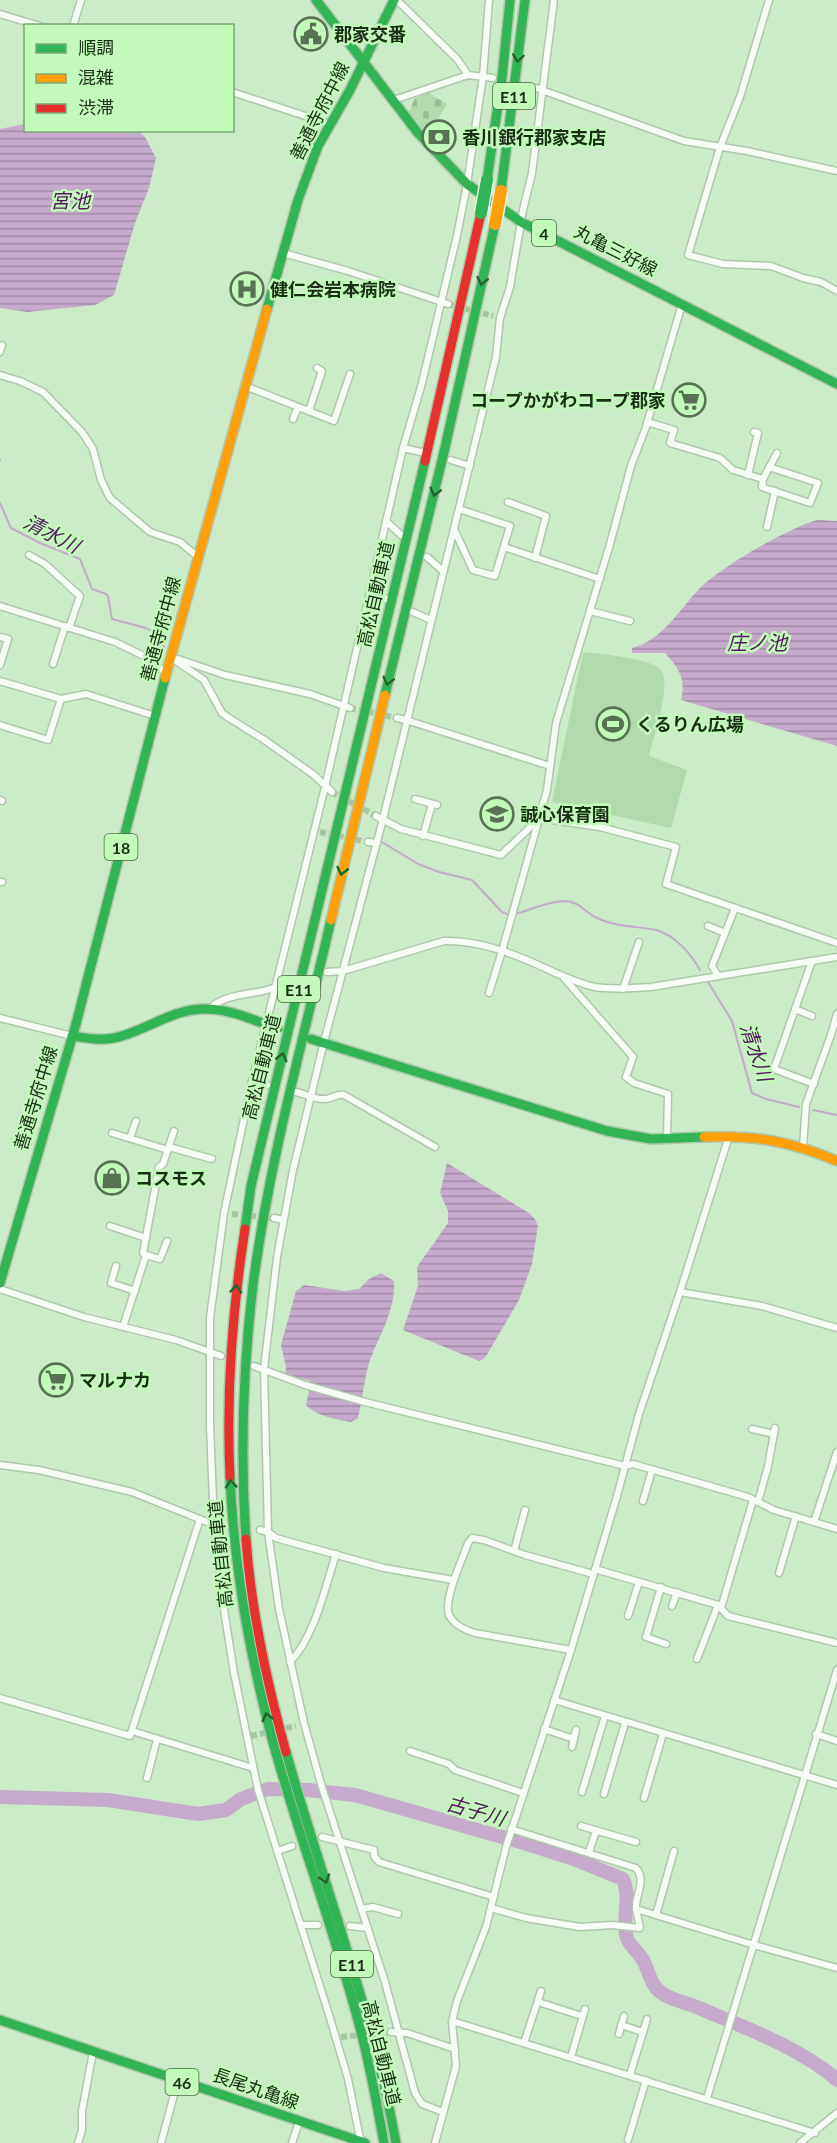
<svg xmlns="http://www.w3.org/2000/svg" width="837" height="2143" font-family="Lato,'Noto Sans JP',sans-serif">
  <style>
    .cemetery { fill: url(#cemetery-stones) }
    .garden { fill: #b3daae }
    .water { fill: url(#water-rules) }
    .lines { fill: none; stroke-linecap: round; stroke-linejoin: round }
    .stream { stroke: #c6aacc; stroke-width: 2 }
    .river { stroke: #c6aacc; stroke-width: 14 }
    .street-tunnel { stroke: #a8c5a4; stroke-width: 6; stroke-dasharray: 6 3; stroke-linecap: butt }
    .street-casing { stroke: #afc8ac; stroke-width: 9 }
    .fast-casing { stroke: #afc8ac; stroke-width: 12 }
    .slow-casing { stroke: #afc8ac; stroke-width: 12 }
    .jam-casing { stroke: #afc8ac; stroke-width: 12 }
    .street { stroke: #f7fcf7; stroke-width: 6 }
    .fast { stroke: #30b455; stroke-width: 9 }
    .slow { stroke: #ff9f0a; stroke-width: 9 }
    .jam { stroke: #e5322d; stroke-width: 9 }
    .fast-bridge-casing { stroke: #e8f6e6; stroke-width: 15; stroke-linecap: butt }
    .slow-bridge-casing { stroke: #e8f6e6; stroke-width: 15; stroke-linecap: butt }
    .fast-bridge { stroke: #30b455; stroke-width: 12 }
    .slow-bridge { stroke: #ff9f0a; stroke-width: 12 }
    .oneway { stroke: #22642f }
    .labels { text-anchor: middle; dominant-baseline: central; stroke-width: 5; stroke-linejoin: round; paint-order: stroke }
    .shield { fill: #c2fab9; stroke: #4c6b46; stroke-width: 1.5 }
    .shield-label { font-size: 16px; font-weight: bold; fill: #192e15 }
    .poi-label { font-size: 18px; font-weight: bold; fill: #192e15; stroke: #c2fab9; text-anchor: start }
    .street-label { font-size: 18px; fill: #192e15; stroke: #c2fab9 }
    .water-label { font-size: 20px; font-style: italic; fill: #571563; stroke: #c2fab9 }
  </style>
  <defs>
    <pattern id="cemetery-stones" width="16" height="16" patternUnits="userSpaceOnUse" patternTransform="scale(1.5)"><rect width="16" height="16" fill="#b3daae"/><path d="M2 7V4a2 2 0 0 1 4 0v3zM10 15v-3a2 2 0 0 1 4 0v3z" fill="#99bb95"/></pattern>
    <pattern id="water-rules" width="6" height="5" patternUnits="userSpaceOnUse" patternTransform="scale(1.5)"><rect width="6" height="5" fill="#c6aacc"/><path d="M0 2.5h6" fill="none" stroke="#a08ba4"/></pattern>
  </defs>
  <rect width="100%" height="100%" fill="#ccebc8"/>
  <polygon class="cemetery" points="429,93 447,104 435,124 426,133 409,112 415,98"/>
  <path class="garden" d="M583,652c17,2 66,6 77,17 13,12 -7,70 -11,87l38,14 -16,58 -119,-26z"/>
  <g class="water">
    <polygon points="25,124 26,130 139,131 145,137 156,158 149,188 135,223 114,295 95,305 27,312 0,308 0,129"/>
    <path d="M817,520l20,1v225l-156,-46c5,-21 -2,-32 -16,-47h-33v-5c31,-8 46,-37 67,-59 22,-22 89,-61 118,-69z"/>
    <polygon points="447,1163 529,1213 535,1219 538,1226 532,1264 519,1300 485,1358 479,1361 403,1330 418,1286 417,1267 448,1223 448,1211 440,1193"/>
    <path d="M381,1273l13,8c2,31 -17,57 -26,85 -4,17 -6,35 -10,52l-7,4c-15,-3 -35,-6 -45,-17l5,-24 -26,-7 1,-7 -5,-22 15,-54 8,-6 41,6 14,-2 10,-10z"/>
  </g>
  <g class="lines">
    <g class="stream">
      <polyline points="0,460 0,461"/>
      <polyline points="0,503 11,528 40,543 80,559 92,589 106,594 108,596 112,619 146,628 153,632 165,648"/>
      <polyline points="382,842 418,864 439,872 472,880 502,912 510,915"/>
      <path d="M515,914c15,-4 34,-13 50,-13 13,0 21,12 32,17 19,9 39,8 59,12 19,5 35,24 44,40"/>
      <polyline points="708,982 732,1021 752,1093 766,1099 799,1107"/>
      <polyline points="813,1110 837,1115"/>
    </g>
    <path class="river" d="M0,1797l108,3 90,14 28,-4 15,-11 27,-10 40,1 47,5 172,49 47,15 49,20c9,21 -2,39 4,59 3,8 12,15 16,22 5,9 7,22 14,29 11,11 28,13 42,19 44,19 102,40 138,72"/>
    <g class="street-tunnel">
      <polyline points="514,83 536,88"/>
      <polyline points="448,304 493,316"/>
      <polyline points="350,708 397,718"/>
      <polyline points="332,792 376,816"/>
      <polyline points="320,832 368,842"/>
      <polyline points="232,1214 274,1218"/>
      <polyline points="251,1736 296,1726"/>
      <polyline points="341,2037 391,2032"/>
    </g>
    <g class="street-casing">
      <g id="street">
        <polyline points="397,0 457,59 468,75"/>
        <polyline points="769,0 740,97 720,147 688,255 723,264 771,266 803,278 821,282 837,291"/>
        <polyline points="0,14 40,26"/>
        <polyline points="73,26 81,0"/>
        <polyline points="536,88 684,141 747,151 837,171"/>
        <polyline points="232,92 330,124"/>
        <polyline points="394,100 468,75 493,78"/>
        <polyline points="283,253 348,271 448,304"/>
        <polyline points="0,352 2,345"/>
        <polyline points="0,375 20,381 43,392 82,432 93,449 101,480 110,498 150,532 180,542 198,557"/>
        <polyline points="245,386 334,421 350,374"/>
        <polyline points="309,411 322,371 317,368"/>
        <polyline points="293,419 298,407"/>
        <polyline points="647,422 674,430 670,443 720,458 733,470 763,479 777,453"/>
        <polyline points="403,448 421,452"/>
        <polyline points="451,460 470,466"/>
        <polyline points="748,475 758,433 754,432"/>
        <polyline points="763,479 762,487 810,503 818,483 769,467"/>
        <polyline points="508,502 546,516 535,558"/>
        <polyline points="386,521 401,535"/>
        <polyline points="767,527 775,491"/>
        <polyline points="454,529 473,570 495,576 510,526 459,509"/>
        <polyline points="504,547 600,579"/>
        <polyline points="29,555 45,564 80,596 69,628"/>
        <polyline points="427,557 443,571"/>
        <polyline points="370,592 386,599"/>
        <polyline points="0,606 115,642 148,658 166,673"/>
        <polyline points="590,611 630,621"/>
        <polyline points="413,612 431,620"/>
        <polyline points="0,637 8,639 0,665"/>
        <polyline points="170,657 204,680 222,713 229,718 263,739 314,775 332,792"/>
        <polyline points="178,659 225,675 310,694 350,708"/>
        <polyline points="53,664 65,626"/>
        <polyline points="0,681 61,699 86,694 155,716"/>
        <polyline points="397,718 406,720 550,766"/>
        <polyline points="0,725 48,740 61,699"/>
        <polyline points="415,799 437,805"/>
        <polyline points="0,800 2,801"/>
        <polyline points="376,816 401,829 501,855 538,820"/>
        <polyline points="539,818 600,827 676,847 666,884 837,943"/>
        <polyline points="423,836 432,804"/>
        <polyline points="368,842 377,843"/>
        <polyline points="0,882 2,882"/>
        <polyline points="708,926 725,933"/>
        <polyline points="812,961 774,1069 814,1084"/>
        <path d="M327,972l16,-1 101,-30c35,-1 71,13 103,28 15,7 30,14 48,18 18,3 37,1 56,0l186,-30"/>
        <polyline points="718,976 712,966 735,908"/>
        <polyline points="564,978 633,1057 626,1077 634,1083 668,1094 667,1138"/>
        <polyline points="623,989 639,942"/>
        <polyline points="489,993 502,951 547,790 556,723 610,544 631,466 646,427 682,304"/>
        <path d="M209,1009c15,-14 35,-14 54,-18 9,-2 18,-6 27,-9"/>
        <polyline points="795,1009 812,1016"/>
        <polyline points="0,1018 72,1036"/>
        <polyline points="252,1081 267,1085"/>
        <path d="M296,1092c9,2 20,8 29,7 8,0 11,-6 19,-4l91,52"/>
        <polyline points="112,1133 168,1150"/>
        <polyline points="130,1138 136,1121"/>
        <polyline points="169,1147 212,1159"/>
        <polyline points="803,1147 806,1104 831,1035 837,1014"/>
        <polyline points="274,1218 283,1220"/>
        <polyline points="110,1226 146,1238"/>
        <polyline points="146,1255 160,1259 167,1241"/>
        <polyline points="116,1266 111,1283 135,1291"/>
        <polyline points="0,1289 84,1317 176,1340 221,1356"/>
        <polyline points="680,1292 762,1306 837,1328"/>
        <polyline points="123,1327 146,1255 143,1253 159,1167 163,1164 174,1131"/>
        <polyline points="254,1366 305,1385 365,1402 625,1466 633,1464 748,1497 774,1510 837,1529"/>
        <polyline points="752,1429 774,1434"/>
        <polyline points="0,1465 39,1470 132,1492 222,1528"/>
        <polyline points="643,1501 652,1470"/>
        <polyline points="758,1502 768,1466 775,1428"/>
        <polyline points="814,1522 837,1452"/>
        <polyline points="260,1530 268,1532 276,1538 384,1568 453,1580"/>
        <polyline points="514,1551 525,1510"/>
        <polyline points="595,1569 718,1605 728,1616 837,1643"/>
        <polyline points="779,1573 796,1516"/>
        <polyline points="661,1587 646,1637 666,1644"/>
        <polyline points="672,1606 677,1592"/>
        <polyline points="721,1608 753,1500"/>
        <polyline points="628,1616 639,1582"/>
        <path d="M571,1650l-96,-17c-10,-3 -21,-8 -26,-18 -6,-15 14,-57 19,-72l4,-5 12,2 41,15 68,19"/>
        <polyline points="697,1659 718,1605"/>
        <path d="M290,1662c25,-26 35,-74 46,-108"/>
        <polyline points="0,1698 130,1736 200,1519"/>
        <polyline points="554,1700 837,1785"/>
        <polyline points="544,1729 574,1739"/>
        <polyline points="132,1731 253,1768"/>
        <polyline points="816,1734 837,1741"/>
        <polyline points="572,1747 576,1730"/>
        <polyline points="410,1751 449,1764 455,1770 523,1793"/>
        <polyline points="147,1778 157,1739"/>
        <polyline points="582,1792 605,1716"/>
        <polyline points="604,1794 625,1723"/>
        <polyline points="644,1798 663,1734"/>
        <polyline points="581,1826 636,1842"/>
        <path d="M511,1829l125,39c11,13 -1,26 0,41"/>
        <polyline points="322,1837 374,1850 374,1856 379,1862 494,1897"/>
        <polyline points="278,1851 292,1846"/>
        <polyline points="589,1852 596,1831"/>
        <polyline points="491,1908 526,1918 580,1927 612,1925 640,1928 636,1909 754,1945 837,1968"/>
        <polyline points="361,1909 373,1907 398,1914"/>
        <polyline points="656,1915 674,1851"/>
        <polyline points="301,1925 318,1925"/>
        <polyline points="350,1926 368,1928"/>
        <polyline points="538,2002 582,2016"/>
        <polyline points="452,2021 815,2133"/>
        <polyline points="621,2025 643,2032"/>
        <polyline points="391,2032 407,2033 455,2049"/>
        <polyline points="619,2034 624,2016"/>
        <polyline points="524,2043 541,1991"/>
        <polyline points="571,2057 585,2009"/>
        <polyline points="630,2075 647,2019"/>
        <polyline points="707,2098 837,1670"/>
        <polyline points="443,2112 422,2104 415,2093 385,1982 321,1784 304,1723 279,1609 268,1532 264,1369 277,1257 293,1170 324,1042 383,819 496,357 500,318 510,287 523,210 532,173 554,0"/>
        <polyline points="628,2140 646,2080"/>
        <polyline points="78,2143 82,2130 82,2111 93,2052"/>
        <polyline points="161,2143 178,2080"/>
        <polyline points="292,2143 299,2122"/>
        <polyline points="361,2143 348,2079 330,2018 258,1790 234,1673 222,1597 214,1524 210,1426 210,1318 224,1213 252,1081 325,787 403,448 422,383 458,231 467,184 483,76 489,0"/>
        <polyline points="435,2143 456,2066 452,2021 457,2001 486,1927 506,1847 571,1650 617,1496 639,1414 680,1292 729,1136"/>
        <polyline points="800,2143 837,2113"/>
      </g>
    </g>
    <g class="fast-casing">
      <g id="fast">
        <polyline points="316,0 418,133 467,184 521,222 837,384"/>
        <polyline points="487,180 502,78 510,0"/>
        <polyline points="501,191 525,0"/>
        <polyline points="267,309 298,200 318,146 350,90 394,0"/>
        <polyline points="385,695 444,452 495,224"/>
        <path d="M72,1036c14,2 28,5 42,2 30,-6 56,-28 88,-29 26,-1 52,11 76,20"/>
        <polyline points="311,1039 607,1131 651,1139 704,1137"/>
        <polyline points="245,1229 251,1186 425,461"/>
        <polyline points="0,1283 76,1024 165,678"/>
        <path d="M230,1477c4,91 20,181 44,269 26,94 61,186 86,282 10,38 17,76 24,115"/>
        <path d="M246,1539c-6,-85 -3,-170 7,-254 16,-123 50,-244 78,-365"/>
        <path d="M286,1752c37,131 86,257 110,391"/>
        <polyline points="0,2020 365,2143"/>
      </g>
    </g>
    <g class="slow-casing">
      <g id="slow">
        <polyline points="165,678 267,309"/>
        <polyline points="331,920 385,695"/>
        <path d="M704,1137c51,-2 86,4 133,24"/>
      </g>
    </g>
    <g class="jam-casing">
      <g id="jam">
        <polyline points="425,461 481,213"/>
        <path d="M230,1477c-4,-84 2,-165 15,-248"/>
        <path d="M246,1539c5,72 21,144 40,213"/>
      </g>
    </g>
    <use href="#street" class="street"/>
    <use href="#fast" class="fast"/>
    <use href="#slow" class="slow"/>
    <use href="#jam" class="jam"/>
    <g class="fast-bridge-casing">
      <polyline id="fast-bridge" points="481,213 487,180"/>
    </g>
    <g class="slow-bridge-casing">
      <polyline id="slow-bridge" points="495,224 501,191"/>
    </g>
    <use href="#fast-bridge" class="fast-bridge"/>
    <use href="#slow-bridge" class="slow-bridge"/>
  </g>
  <defs><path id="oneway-chevron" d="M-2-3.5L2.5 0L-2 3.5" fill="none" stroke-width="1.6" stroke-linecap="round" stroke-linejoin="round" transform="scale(1.5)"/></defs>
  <g class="oneway">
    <use href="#oneway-chevron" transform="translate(518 58) rotate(98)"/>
    <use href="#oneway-chevron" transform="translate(482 281) rotate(103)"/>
    <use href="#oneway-chevron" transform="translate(435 492) rotate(104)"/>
    <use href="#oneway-chevron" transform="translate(388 681) rotate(104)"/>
    <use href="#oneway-chevron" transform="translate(342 871) rotate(103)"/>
    <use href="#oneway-chevron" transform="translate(282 1057) rotate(-76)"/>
    <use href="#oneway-chevron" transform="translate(236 1289) rotate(-85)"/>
    <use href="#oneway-chevron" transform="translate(231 1484) rotate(-94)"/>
    <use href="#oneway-chevron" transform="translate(267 1717) rotate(-105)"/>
    <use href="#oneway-chevron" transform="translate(325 1879) rotate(72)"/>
  </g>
  <defs>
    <g id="civic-ring" transform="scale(1.725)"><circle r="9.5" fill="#c2fab9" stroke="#587054" stroke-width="1.5"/><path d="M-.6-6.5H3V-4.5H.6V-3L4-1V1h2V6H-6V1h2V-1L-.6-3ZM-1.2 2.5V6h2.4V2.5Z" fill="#587054"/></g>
    <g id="bank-ring" transform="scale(1.725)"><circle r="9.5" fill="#c2fab9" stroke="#587054" stroke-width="1.5"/><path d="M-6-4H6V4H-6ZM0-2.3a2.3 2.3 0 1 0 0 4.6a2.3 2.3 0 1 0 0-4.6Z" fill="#587054"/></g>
    <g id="hospital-ring" transform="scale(1.725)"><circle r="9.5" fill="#c2fab9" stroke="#587054" stroke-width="1.5"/><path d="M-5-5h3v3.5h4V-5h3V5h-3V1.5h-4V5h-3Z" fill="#587054"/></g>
    <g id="supermarket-ring" transform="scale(1.725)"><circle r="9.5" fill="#c2fab9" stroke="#587054" stroke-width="1.5"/><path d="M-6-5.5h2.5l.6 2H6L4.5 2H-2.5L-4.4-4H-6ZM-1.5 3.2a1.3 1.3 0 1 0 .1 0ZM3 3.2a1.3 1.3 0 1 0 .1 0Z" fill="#587054"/></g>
    <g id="stadium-ring" transform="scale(1.725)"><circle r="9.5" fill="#c2fab9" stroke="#587054" stroke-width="1.5"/><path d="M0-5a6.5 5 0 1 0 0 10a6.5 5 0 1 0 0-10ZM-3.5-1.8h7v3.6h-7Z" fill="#587054"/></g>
    <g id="school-ring" transform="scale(1.725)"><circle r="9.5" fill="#c2fab9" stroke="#587054" stroke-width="1.5"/><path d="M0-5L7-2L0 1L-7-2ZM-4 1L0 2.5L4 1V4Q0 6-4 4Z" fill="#587054"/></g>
    <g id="shop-ring" transform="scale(1.725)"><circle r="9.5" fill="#c2fab9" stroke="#587054" stroke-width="1.5"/><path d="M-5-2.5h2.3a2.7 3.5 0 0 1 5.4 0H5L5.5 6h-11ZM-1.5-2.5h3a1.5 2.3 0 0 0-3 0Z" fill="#587054"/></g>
  </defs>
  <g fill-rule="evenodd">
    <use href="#civic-ring" x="311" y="34"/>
    <use href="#bank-ring" x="439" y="137"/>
    <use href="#hospital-ring" x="247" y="289"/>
    <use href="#supermarket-ring" x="689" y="400"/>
    <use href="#stadium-ring" x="613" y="724"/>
    <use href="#school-ring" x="497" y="814"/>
    <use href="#shop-ring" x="112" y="1178"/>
    <use href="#supermarket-ring" x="56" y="1380"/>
  </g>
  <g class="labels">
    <g class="shield">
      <rect x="493" y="83" width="42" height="26" rx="4.5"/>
      <rect x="532" y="220" width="24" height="26" rx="4.5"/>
      <rect x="104.5" y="834" width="33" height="26" rx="4.5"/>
      <rect x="278" y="976" width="42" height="26" rx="4.5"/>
      <rect x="331" y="1951" width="42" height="26" rx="4.5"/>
      <rect x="165.5" y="2069" width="33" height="26" rx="4.5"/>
    </g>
    <g class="shield-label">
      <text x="514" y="96">E11</text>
      <text x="544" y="233">4</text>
      <text x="121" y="847">18</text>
      <text x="299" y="989">E11</text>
      <text x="352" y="1964">E11</text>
      <text x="182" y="2082">46</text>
    </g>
    <g class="poi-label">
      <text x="334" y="34">郡家交番</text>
      <text x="462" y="137">香川銀行郡家支店</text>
      <text x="270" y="289">健仁会岩本病院</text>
      <text x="666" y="400" text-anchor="end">コープかがわコープ郡家</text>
      <text x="636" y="724">くるりん広場</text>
      <text x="520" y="814">誠心保育園</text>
      <text x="135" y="1178">コスモス</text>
      <text x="79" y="1380">マルナカ</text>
    </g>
    <g class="street-label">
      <text transform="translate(319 111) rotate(-63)">善通寺府中線</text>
      <text transform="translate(616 250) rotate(27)">丸亀三好線</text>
      <text transform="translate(375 594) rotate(-77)">高松自動車道</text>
      <text transform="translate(160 629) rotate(-75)">善通寺府中線</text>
      <text transform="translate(261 1067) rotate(-76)">高松自動車道</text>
      <text transform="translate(35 1098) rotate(-73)">善通寺府中線</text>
      <text transform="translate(220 1554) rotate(-96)">高松自動車道</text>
      <text transform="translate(382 2053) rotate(76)">高松自動車道</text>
      <text transform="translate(256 2088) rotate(19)">長尾丸亀線</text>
    </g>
    <g class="water-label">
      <text x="70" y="200">宮池</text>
      <text transform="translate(52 533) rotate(27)">清水川</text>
      <text x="757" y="642">庄ノ池</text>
      <text transform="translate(757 1052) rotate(71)">清水川</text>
      <text transform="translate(476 1810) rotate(16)">古子川</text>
    </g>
  </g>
  <rect x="24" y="24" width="210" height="108" fill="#c2fab9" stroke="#7ea877" stroke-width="1.5"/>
  <rect x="36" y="44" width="30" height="9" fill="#30b455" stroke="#7ea877" stroke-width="1.5"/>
  <text x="78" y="54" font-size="18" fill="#192e15">順調</text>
  <rect x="36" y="74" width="30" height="9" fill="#ff9f0a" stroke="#7ea877" stroke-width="1.5"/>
  <text x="78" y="84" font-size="18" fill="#192e15">混雑</text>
  <rect x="36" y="104" width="30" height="9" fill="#e5322d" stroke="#7ea877" stroke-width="1.5"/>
  <text x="78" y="114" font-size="18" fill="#192e15">渋滞</text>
</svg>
